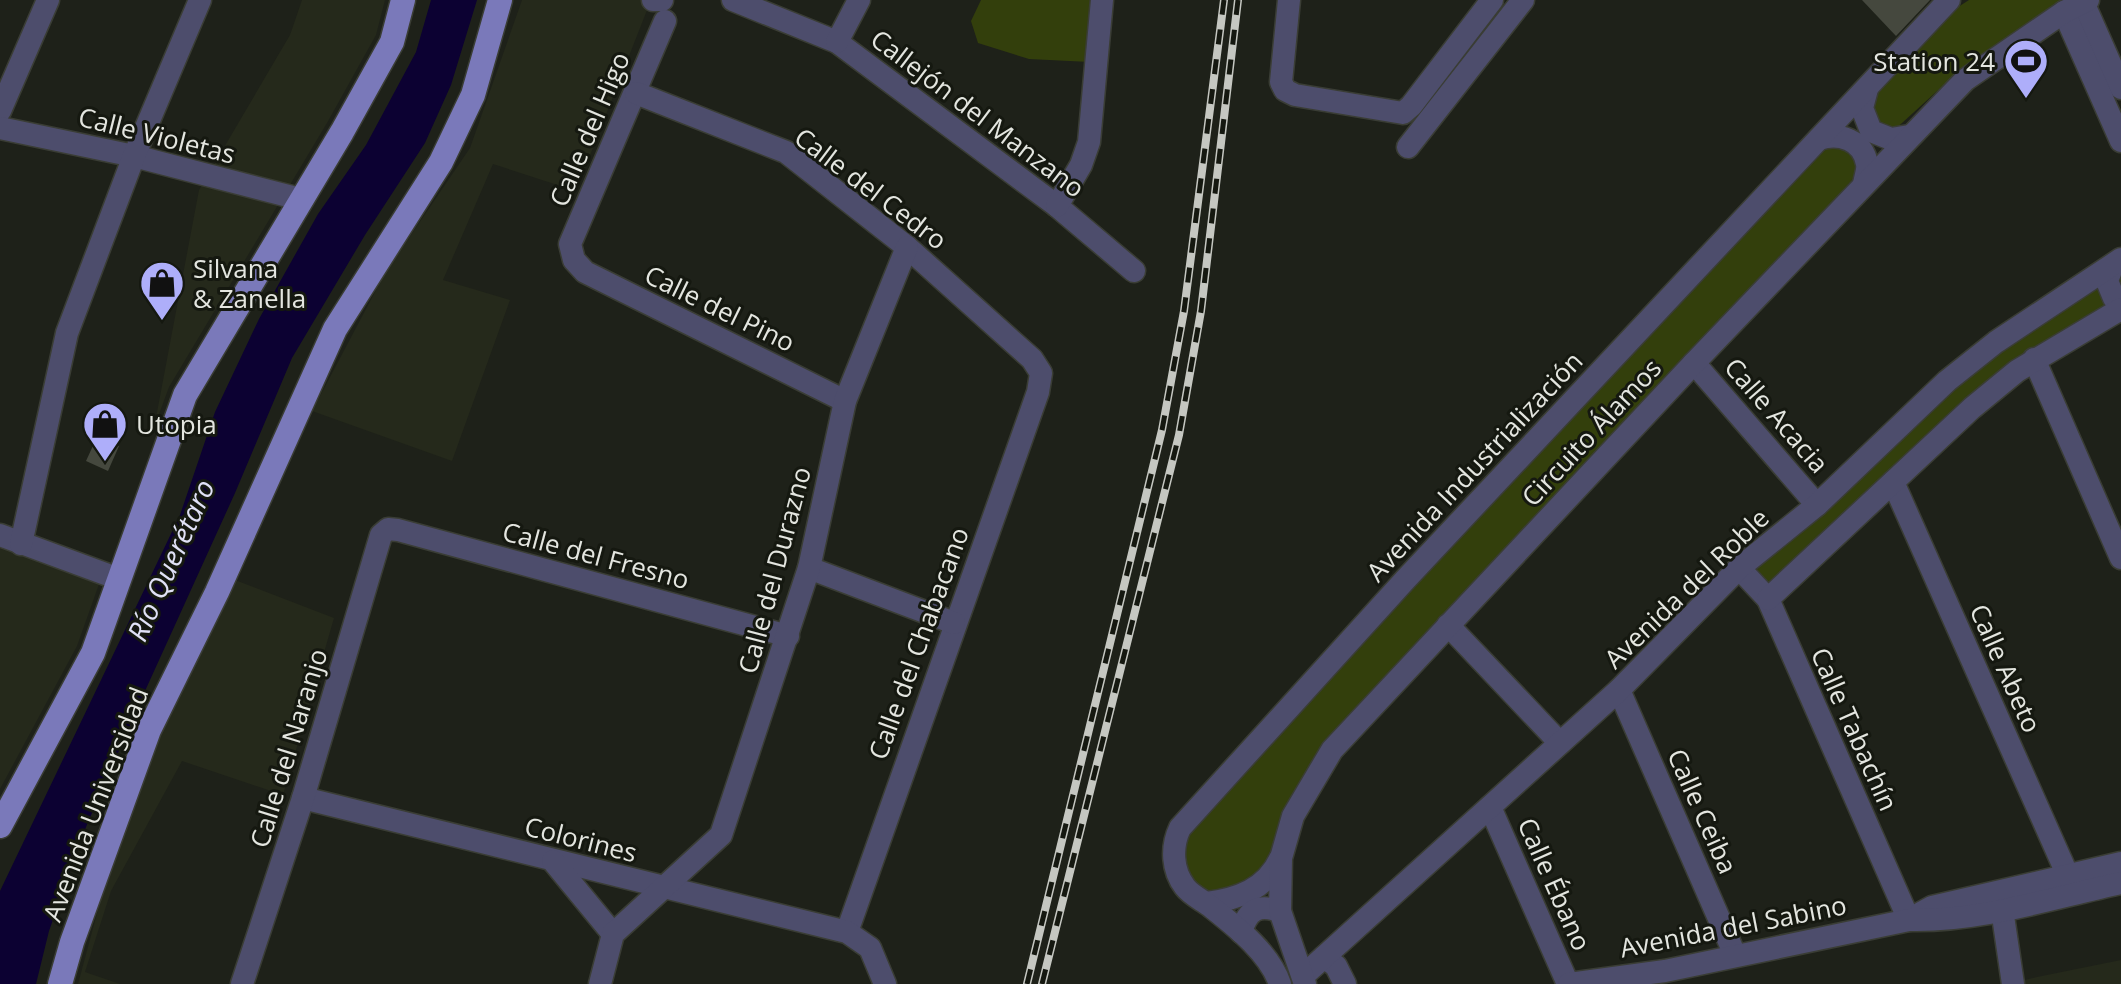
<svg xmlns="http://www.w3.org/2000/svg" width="2121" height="984" font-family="'Open Sans',sans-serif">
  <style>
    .built { fill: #25291b }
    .green { fill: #333f0c }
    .water { fill: #0c0132 }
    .building { fill: #45483e }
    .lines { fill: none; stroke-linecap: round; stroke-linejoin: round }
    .minor-casing { stroke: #3a3d35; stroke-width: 25 }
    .major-casing { stroke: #3a3d35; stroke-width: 27 }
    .minor { stroke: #4d4d6c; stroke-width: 22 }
    .major { stroke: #7a79ba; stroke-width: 24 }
    .rail-casing { stroke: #c5c7c1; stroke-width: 8 }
    .rail { stroke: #151810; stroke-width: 5; stroke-dasharray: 15; stroke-linecap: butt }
    .labels { text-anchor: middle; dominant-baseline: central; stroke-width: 6; stroke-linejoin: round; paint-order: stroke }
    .poi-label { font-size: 26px; fill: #e4e6e0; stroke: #151810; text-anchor: start }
    .street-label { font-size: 26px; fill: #e4e6e0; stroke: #151810 }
    .water-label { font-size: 28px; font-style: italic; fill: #e0e1f6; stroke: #151810 }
  </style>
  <rect width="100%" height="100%" fill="#1e2119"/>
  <g class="built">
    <polygon points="302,0 385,0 376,35 327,123 169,387 154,428 199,190 290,35"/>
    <polygon points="522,0 651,0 576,191 493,164 443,280 510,300 452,461 312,411 385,273 470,148"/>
    <polygon points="0,535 103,573 77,646 0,789"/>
    <polygon points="235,580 334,618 283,795 182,761 111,891 85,972 120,984 78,984 125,809"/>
    <polygon points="2121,960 2121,984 2007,984 2037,977"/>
  </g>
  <g class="green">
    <polygon points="981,0 1097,0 1090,62 1029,59 978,43 971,21"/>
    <polygon points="1969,0 2064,0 1958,72 1891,133 1874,127 1869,102 1955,9"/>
    <path d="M1830,142l24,7 8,17 -5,9 -531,566 -58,132 -37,24c-8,-2 -18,-2 -26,-6 -27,-12 -24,-48 -9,-67l246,-267z"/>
    <polygon points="2121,259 2121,309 2034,359 1768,599 1739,568 1907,420"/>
  </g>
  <polygon class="water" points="431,0 477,0 451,85 425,143 365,235 292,358 235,493 140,702 86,827 49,931 36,984 0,984 0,891 180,515 215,412 259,319 318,214 366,145 416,52"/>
  <g class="building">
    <polygon points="1862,0 1930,0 1896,36"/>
    <polygon points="97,437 119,446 108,471 86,461"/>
  </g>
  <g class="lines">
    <g class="minor-casing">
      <g id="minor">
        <polyline points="653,0 662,0"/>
        <polyline points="733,0 837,42 1057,206 1134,271"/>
        <polyline points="1289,0 1281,82 1285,90 1295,95 1403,113 1411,106 1492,0"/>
        <polyline points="2083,2 2121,88"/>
        <polyline points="2064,12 2121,141"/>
        <polyline points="665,21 570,244 574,260 585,272 845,401"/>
        <polyline points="837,42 859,0"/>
        <polyline points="1867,89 1862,108 1871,131 1891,139 1909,136"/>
        <polyline points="636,93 786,152 907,247 1032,359 1041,373 1038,392 847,932"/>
        <polyline points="0,111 48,0"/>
        <polyline points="0,128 134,156 300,199"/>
        <path d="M1819,139c20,-7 44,1 48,25 1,5 -2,14 -3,20"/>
        <polyline points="1408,147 1523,0"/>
        <polyline points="1057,206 1081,165 1089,142 1102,0"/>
        <polyline points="2113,265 2107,281 2114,298 2121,300"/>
        <polyline points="2034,359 2121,558"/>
        <polyline points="1694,363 1817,505"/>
        <polyline points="1893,482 2068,876"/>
        <polyline points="0,535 119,579"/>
        <polyline points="21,544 67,333 134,156 200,0"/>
        <polyline points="809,568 954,623"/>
        <polyline points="1739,568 1768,599 1909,920"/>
        <polyline points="1768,599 1972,408 2017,371 2121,309"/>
        <polyline points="1448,625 1560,743"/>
        <polyline points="1619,690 1735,955"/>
        <polyline points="303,798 847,932 870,948 885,984"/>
        <polyline points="1490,807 1568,984"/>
        <polyline points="553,861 613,934"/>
        <path d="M1207,903c31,-4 59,-14 73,-44"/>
        <polyline points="2002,909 2013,984"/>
        <polyline points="1921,913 1932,907 2121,863"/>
        <path d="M1241,932c7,-23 17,-28 39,-21"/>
        <polyline points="1324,957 1336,966 1345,984"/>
        <polyline points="1304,975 1619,690 1739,568 1817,505 1947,381 1996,342 2121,259"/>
        <polyline points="242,984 303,798 381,535 388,529 398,530 788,636"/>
        <polyline points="600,984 613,934 721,835 809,568 845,401 907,247"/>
        <path d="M1280,984c-11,-32 -45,-58 -70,-78 -8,-6 -19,-11 -25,-19 -13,-17 -14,-40 -5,-59l225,-248 544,-580"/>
        <polyline points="1305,984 1280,911 1281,858 1293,816 1332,750 1694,363 1965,80 2064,12 2088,0"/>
        <path d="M1569,984l96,-13 244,-51c70,2 143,-22 212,-37"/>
      </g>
    </g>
    <g class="major-casing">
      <g id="major">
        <polyline points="0,826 93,653 185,395 342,132 392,42 403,0"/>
        <polyline points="60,984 72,942 149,730 217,592 335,329 441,162 473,95 500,0"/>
      </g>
    </g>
    <use href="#minor" class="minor"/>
    <use href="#major" class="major"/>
    <g class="rail-casing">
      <g id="rail">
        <polyline points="1027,984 1162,430 1184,311 1224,0"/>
        <polyline points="1042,984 1179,435 1201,311 1238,0"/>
      </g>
    </g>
    <use href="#rail" class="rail"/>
  </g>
  <defs>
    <g id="stadium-pin" transform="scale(2.3)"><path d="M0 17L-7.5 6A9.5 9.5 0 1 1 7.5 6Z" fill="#aeaefa" stroke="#151810"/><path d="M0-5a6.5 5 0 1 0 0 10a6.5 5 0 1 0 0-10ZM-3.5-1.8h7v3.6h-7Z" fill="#111"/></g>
    <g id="shop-pin" transform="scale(2.3)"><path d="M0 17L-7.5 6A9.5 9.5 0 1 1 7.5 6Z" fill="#aeaefa" stroke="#151810"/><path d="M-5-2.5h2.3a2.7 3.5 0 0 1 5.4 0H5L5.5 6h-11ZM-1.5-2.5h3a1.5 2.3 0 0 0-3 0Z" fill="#111"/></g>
  </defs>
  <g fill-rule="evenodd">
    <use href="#stadium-pin" x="2026" y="61"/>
    <use href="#shop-pin" x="162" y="283"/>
    <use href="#shop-pin" x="105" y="424"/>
  </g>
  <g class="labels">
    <g class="poi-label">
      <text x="1995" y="61" text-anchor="end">Station 24</text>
      <text x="193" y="268">Silvana<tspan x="193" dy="30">&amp; Zanella</tspan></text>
      <text x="136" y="424">Utopia</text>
    </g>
    <g class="street-label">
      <text transform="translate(978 113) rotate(37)">Callejón del Manzano</text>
      <text transform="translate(589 129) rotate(-67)">Calle del Higo</text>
      <text transform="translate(157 135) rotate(14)">Calle Violetas</text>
      <text transform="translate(871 188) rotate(37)">Calle del Cedro</text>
      <text transform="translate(720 308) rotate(26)">Calle del Pino</text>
      <text transform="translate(1777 415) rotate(49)">Calle Acacia</text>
      <text transform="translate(1591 432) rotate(-47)">Circuito Álamos</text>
      <text transform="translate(1474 466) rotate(-47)">Avenida Industrialización</text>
      <text transform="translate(596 555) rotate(15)">Calle del Fresno</text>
      <text transform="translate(774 570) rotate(-75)">Calle del Durazno</text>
      <text transform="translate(1686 588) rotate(-44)">Avenida del Roble</text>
      <text transform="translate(918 643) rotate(-70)">Calle del Chabacano</text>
      <text transform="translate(2006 668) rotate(66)">Calle Abeto</text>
      <text transform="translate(1855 729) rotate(66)">Calle Tabachín</text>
      <text transform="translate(288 748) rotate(-73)">Calle del Naranjo</text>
      <text transform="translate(95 804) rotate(-69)">Avenida Universidad</text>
      <text transform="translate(1703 811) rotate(66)">Calle Ceiba</text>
      <text transform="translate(581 839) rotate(14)">Colorines</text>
      <text transform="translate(1555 884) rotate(66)">Calle Ébano</text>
      <text transform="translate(1733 926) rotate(-11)">Avenida del Sabino</text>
    </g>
    <g class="water-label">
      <text transform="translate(170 560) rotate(-66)">Río Querétaro</text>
    </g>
  </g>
</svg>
